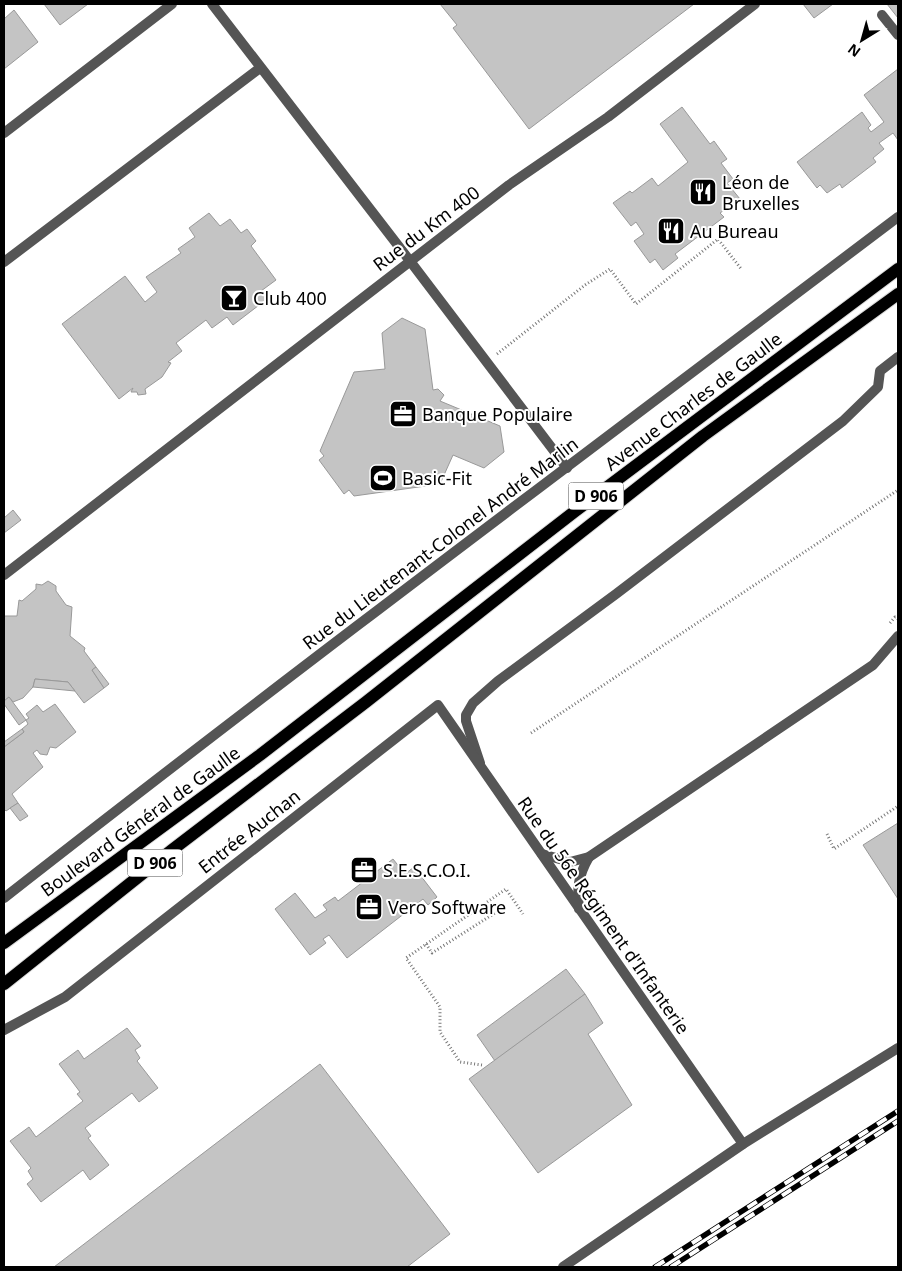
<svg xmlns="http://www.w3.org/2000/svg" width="902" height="1271" font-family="'Noto Sans',sans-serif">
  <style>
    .building { fill: #c4c4c4; stroke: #999 }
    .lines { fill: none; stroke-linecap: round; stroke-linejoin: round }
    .primary-casing { stroke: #dbdbdb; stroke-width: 14 }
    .path { stroke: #777; stroke-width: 3; stroke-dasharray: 1 2.5; stroke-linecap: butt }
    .lane { stroke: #555; stroke-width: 10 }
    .street { stroke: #555; stroke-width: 10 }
    .primary { stroke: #000; stroke-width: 12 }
    .rail-casing { stroke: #000; stroke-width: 5.5 }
    .rail { stroke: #fff; stroke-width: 4; stroke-dasharray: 11; stroke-linecap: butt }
    .labels { text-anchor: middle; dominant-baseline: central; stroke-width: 4; stroke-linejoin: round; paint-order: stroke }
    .shield { fill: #fff; stroke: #4c4c4c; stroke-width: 1 }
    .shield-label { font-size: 16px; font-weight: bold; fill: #000 }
    .poi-label { font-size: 18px; fill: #000; stroke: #fff; text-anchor: start }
    .street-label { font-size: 18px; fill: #000; stroke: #fff }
  </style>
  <rect width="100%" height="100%" fill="#fff"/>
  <g class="building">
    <polygon points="44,4 88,4 60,25"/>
    <polygon points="440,4 694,4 529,129 453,28 457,25"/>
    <polygon points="803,4 833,4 814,18"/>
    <polygon points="887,4 898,4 898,18"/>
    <polygon points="14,10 38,42 4,69 4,19"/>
    <polygon points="898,69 898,140 893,133 879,143 884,149 873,158 876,162 842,188 840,184 827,193 820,185 817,188 797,162 862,112 871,125 868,128 871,132 884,122 864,95"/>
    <polygon points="682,107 710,144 714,141 727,159 721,163 733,179 727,183 740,199 720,213 724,217 675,254 678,258 663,270 655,259 650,263 634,241 644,234 636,222 631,226 613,203 630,191 632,193 652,178 658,186 688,162 660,124"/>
    <polygon points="209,213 220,226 230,219 241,233 247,229 256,241 251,246 276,280 261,291 267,299 233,325 227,317 212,328 206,320 176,343 182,351 168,362 171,363 162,377 145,389 146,394 138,395 137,392 131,392 133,388 119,399 62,324 125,276 145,302 157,292 146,277 181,253 178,249 195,237 189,228"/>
    <polygon points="402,318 425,329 433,390 438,389 444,395 440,401 500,426 504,452 484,468 453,455 440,484 354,496 349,490 344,494 319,460 324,456 320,451 354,372 385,369 382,333"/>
    <polygon points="13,510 21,520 4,533 4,518"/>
    <polygon points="48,581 56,586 56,591 66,605 72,607 70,636 85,648 84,651 96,667 92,670 104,688 84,703 68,682 35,679 33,687 23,698 13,702 9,697 4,701 4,616 17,616 19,600 22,601 36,589 36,584 42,585"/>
    <polygon points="96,667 109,684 104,688 92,670"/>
    <polygon points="35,679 68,682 75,691 33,687"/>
    <polygon points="9,697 26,720 19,725 4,704 4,701"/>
    <polygon points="55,704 76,732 56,748 50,747 47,755 40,754 37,750 33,753 43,767 12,794 18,803 6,811 4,809 4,747 24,732 22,729 28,724 26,720 29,718 26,714 37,705 43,712"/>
    <polygon points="22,729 24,732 4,747 4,742"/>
    <polygon points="18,803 28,816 20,821 10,808"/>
    <polygon points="898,823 898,899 863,845"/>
    <polygon points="393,859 405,874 414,867 437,897 428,905 423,899 347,958 329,935 323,939 326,943 310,955 275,909 295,893 315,918 327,910 323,905 335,897 338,901"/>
    <polygon points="566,969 585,994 495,1061 477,1035"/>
    <polygon points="585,994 603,1023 588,1034 632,1105 538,1173 469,1079"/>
    <polygon points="127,1028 141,1046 135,1050 140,1058 137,1061 158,1088 139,1102 132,1093 85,1128 91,1136 88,1138 109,1165 90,1180 83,1170 41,1202 27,1184 33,1179 28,1171 31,1168 10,1141 29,1127 36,1137 83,1101 77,1094 80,1092 59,1064 78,1050 84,1059"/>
    <polygon points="320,1064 450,1234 407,1267 54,1267"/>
  </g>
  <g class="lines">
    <g class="primary-casing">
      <g id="primary">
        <polyline points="4,943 260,755 574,512 898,269"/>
        <polyline points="4,984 172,850 366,702 703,436 898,294"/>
      </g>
    </g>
    <g class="path">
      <polyline points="497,354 585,285 610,269 636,304 718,239 742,270"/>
      <polyline points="890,623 895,617 898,619"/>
      <polyline points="531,733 898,490"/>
      <polyline points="827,834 834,849 898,806"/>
      <polyline points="426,944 432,953 495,913"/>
      <polyline points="482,1065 460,1062 440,1032 440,1007 406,958 506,889 523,914"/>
    </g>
    <g class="lane">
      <polyline points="212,4 410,261"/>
      <polyline points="882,15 898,35"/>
      <polyline points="4,133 172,4"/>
      <polyline points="4,262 260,68"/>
      <polyline points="480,763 466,721 466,715 473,703 498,681 616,594 843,421 878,387 880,371 898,357"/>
      <polyline points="542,854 570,862 589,857 873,665 898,636"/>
      <path d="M579,909c-2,-21 -1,-33 10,-52"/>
    </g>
    <g class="street">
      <polyline points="410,261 567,468"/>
      <polyline points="4,575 509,185 608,117 755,4"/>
      <path d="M4,898c295,-231 595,-455 894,-681"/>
      <polyline points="4,1030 65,997 438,705 743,1144"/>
      <polyline points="563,1267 743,1144 898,1048"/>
    </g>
    <use href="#primary" class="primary"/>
    <g class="rail-casing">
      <g id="rail">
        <polyline points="655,1267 898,1111"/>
        <polyline points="671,1267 898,1121"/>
      </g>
    </g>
    <use href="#rail" class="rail"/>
  </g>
  <defs>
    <g id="restaurant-square" transform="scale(1.4375)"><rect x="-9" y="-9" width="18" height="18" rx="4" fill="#000" stroke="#fff"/><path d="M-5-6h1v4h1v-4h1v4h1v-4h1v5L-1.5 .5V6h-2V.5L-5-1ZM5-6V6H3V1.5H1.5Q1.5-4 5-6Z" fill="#fff"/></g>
    <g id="bar-square" transform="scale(1.4375)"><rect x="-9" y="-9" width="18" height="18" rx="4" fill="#000" stroke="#fff"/><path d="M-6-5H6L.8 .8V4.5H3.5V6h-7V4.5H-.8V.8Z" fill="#fff"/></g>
    <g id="office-square" transform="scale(1.4375)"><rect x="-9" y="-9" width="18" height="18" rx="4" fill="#000" stroke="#fff"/><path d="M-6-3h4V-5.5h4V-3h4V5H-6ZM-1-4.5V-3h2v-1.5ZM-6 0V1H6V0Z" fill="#fff"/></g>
    <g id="stadium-square" transform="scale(1.4375)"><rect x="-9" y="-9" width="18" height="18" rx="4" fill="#000" stroke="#fff"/><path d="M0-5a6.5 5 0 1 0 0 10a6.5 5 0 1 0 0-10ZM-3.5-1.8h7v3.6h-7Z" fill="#fff"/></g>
  </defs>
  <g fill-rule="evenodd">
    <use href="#restaurant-square" x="703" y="192"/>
    <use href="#restaurant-square" x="671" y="231"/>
    <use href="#bar-square" x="234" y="298"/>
    <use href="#office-square" x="403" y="414"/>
    <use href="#stadium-square" x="383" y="478"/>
    <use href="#office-square" x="364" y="870"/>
    <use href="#office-square" x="369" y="907"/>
  </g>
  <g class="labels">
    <g class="shield">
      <rect x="568.5" y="482.5" width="55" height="27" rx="4"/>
      <rect x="127.5" y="849.5" width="55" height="27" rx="4"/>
    </g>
    <g class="shield-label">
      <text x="596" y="496">D 906</text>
      <text x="155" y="863">D 906</text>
    </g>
    <g class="poi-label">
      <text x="722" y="182">Léon de<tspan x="722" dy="21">Bruxelles</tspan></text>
      <text x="690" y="231">Au Bureau</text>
      <text x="253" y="298">Club 400</text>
      <text x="422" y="414">Banque Populaire</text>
      <text x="402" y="478">Basic-Fit</text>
      <text x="383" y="870">S.E.S.C.O.I.</text>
      <text x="388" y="907">Vero Software</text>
    </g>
    <g class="street-label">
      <text transform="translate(426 228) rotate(-37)">Rue du Km 400</text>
      <text transform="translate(693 401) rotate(-37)">Avenue Charles de Gaulle</text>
      <text transform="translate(440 543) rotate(-37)">Rue du Lieutenant-Colonel André Marlin</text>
      <text transform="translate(140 821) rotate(-36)">Boulevard Général de Gaulle</text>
      <text transform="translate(249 831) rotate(-38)">Entrée Auchan</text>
      <text transform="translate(604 915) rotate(55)">Rue du 56e Régiment d'Infanterie</text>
    </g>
  </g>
  <rect width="902" height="1271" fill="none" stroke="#000000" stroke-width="10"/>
  <g transform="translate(862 40) rotate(217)" stroke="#ffffff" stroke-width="4" paint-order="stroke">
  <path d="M0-4L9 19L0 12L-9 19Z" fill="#000000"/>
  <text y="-8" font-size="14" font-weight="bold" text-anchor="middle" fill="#000000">N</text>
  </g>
</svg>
